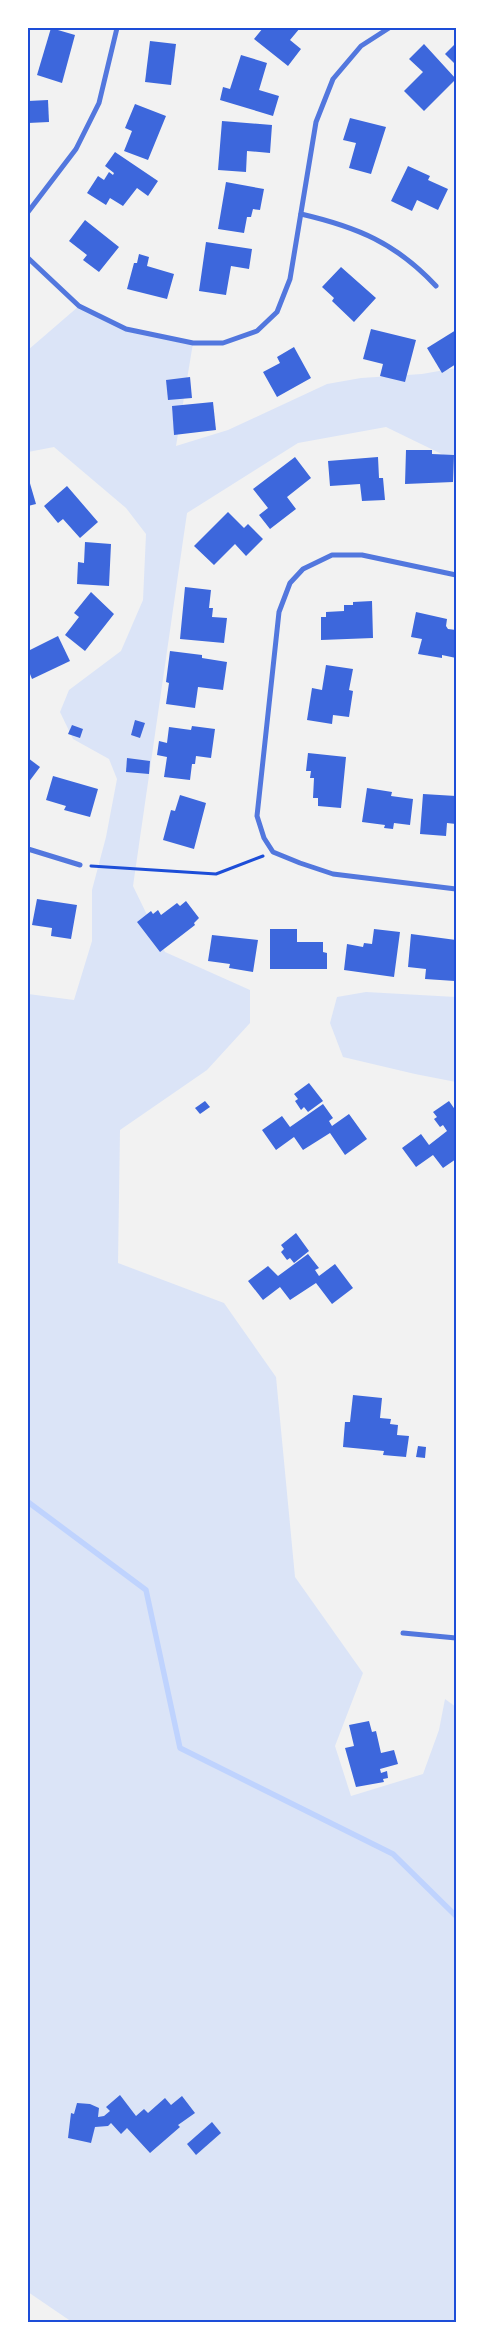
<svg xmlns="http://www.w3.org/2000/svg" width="484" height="2350" font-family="Barlow,sans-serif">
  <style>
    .green { fill: #dbe4f7 }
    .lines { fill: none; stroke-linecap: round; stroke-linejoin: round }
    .stream { stroke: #bfd3fe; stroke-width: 5.5 }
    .building { fill: #3d67dc }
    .path { stroke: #1d4ed8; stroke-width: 3 }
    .minor { stroke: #5277de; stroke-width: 5 }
    .neatline { fill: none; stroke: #1d4ed8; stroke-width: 2 }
  </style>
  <rect width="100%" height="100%" fill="#f2f2f2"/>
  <g class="green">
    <polygon points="79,306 126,329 193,343 176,446 228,430 327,384 361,378 422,374 456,368 456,461 386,427 298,443 187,513 133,886 165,952 250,990 250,1023 207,1070 120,1130 118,1263 224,1303 276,1377 295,1577 363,1673 335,1746 351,1796 423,1774 439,1730 445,1699 456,1707 456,2322 72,2322 28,2292 28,994 74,1000 92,941 92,890 106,837 117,779 109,759 73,739 60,712 69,690 121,651 143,600 146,534 126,508 54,447 28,452 28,350"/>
    <polygon points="366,992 456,997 456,1082 415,1074 343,1057 330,1023 337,997"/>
  </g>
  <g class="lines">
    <polyline class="stream" points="28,1502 146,1590 180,1748 393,1854 456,1916"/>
  </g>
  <g class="building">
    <polygon points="51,28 75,35 62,83 37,75"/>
    <polygon points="263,28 300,28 290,40 301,49 288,66 254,39"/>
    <polygon points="150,41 176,44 171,85 145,82"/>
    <polygon points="456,43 456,65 445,54"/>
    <polygon points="424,44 456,79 424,111 404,91 423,72 409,59"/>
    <polygon points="241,55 267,63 259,90 279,96 273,116 220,100 223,87 230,89"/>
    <polygon points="48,100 49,122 28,123 28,101"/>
    <polygon points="135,104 166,116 148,160 124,151 132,131 125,128"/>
    <polygon points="350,118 386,127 371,174 349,168 356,143 343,140"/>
    <polygon points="222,121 272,125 270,153 247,151 246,172 218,170"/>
    <polygon points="115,152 158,181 148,196 137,188 123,206 110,198 106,205 87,193 98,176 104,180 109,172 113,175 114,173 105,166"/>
    <polygon points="408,166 430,176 428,180 448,189 438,210 417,200 412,211 391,201"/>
    <polygon points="226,182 264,189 260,210 253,209 251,217 247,217 244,233 218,229"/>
    <polygon points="85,220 119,247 99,272 83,260 87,255 69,241"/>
    <polygon points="206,242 252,249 249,269 231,266 226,295 199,291"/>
    <polygon points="139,254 149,257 147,266 174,274 167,299 127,289 134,263 137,263"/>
    <polygon points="341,267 376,298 354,322 332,301 334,298 322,287"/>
    <polygon points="371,329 416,340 405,382 380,376 383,364 363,359"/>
    <polygon points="456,330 456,364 442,373 427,348"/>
    <polygon points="294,347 311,378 277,397 263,372 280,363 277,357"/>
    <polygon points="190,377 192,398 168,400 166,380"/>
    <polygon points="213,402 216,430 174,435 172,406"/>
    <polygon points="406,450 432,450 432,454 454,455 453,482 405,484"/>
    <polygon points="295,457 311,478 287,497 296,509 270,529 259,515 268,508 253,489"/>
    <polygon points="378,457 379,478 383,478 385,500 362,501 360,484 330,486 328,461"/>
    <polygon points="29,480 36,504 28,506 28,481"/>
    <polygon points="67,486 98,522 80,538 63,519 58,523 44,506"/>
    <polygon points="228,512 244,528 248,524 263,539 246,556 235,544 214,565 194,546"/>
    <polygon points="85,542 111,544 109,586 77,584 78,562 84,563"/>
    <polygon points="185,587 211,590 209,608 213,608 212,617 227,618 224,643 180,639"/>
    <polygon points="91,592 114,614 85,651 65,635 79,617 74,613"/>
    <polygon points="372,601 373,638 321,640 321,617 326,617 326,612 344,611 344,605 353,605 353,602"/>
    <polygon points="416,612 447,619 446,626 448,629 456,630 456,658 442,655 442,658 418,654 422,639 411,637"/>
    <polygon points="58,636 70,661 32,679 28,669 28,651"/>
    <polygon points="170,651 202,655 202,658 227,662 223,690 198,687 195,708 166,704 169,683 166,682"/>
    <polygon points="326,665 353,669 349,690 353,691 349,717 333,715 332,724 307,720 312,688 322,690"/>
    <polygon points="135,720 145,723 140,738 131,735"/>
    <polygon points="72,725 83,729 80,738 68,734"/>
    <polygon points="192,726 215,729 211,758 196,756 195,764 192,764 190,780 164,777 167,757 157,755 159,741 167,743 169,727 191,730"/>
    <polygon points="308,753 346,757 341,808 318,806 318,798 313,798 314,778 310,778 311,771 306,771"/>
    <polygon points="28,758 40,767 28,783"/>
    <polygon points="127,758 150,761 149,774 126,772"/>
    <polygon points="53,776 98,789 90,817 64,810 66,806 46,800"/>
    <polygon points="367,788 392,792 391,796 413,799 410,825 394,823 393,829 384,828 385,825 362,822"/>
    <polygon points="423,794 456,796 456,824 447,823 446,836 420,834"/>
    <polygon points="180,795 206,803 194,849 163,840 171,810 175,811"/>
    <polygon points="37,899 77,905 71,939 51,936 52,928 32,925"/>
    <polygon points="186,901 199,918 194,923 195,925 160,952 137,922 151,911 153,914 158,910 161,915 177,903 180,906"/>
    <polygon points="270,929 297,929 297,942 323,942 323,952 327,953 327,969 270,969"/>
    <polygon points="374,929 400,932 394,977 344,970 347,944 363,947 364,943 372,944"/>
    <polygon points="411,934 456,940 455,981 425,979 426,969 408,967"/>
    <polygon points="212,935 258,940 253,972 229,968 230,964 208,961"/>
    <polygon points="309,1083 323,1101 308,1112 304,1107 301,1110 295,1101 298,1099 294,1094"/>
    <polygon points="205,1101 210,1107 200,1114 195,1108"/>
    <polygon points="449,1101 456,1111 456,1159 443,1168 433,1155 416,1167 402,1148 421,1134 429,1145 447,1131 443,1125 440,1127 434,1119 437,1117 433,1112"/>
    <polygon points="323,1104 333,1118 329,1121 332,1126 349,1114 367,1139 345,1155 330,1133 303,1150 294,1137 276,1150 262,1130 282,1116 290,1127"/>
    <polygon points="296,1233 309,1251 294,1263 290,1258 287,1260 281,1252 284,1249 281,1245"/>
    <polygon points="308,1254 319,1268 315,1270 319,1276 335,1264 353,1288 332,1304 316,1283 290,1300 280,1287 263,1300 248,1281 268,1266 278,1276"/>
    <polygon points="353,1395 382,1398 380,1418 391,1419 390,1424 398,1425 397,1435 409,1436 406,1457 383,1455 384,1451 343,1447 345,1422 350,1422"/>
    <polygon points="418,1446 426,1447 425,1458 416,1457"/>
    <polygon points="369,1721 372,1732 376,1731 381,1753 394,1750 398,1764 380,1769 381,1773 387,1771 388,1778 383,1779 384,1782 356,1787 345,1748 354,1746 349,1725"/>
    <polygon points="120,2095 136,2116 144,2109 148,2113 165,2098 171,2105 182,2096 195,2113 178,2125 180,2127 150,2153 127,2128 121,2134 111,2123 108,2126 95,2127 91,2143 68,2138 71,2113 74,2114 77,2103 90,2104 99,2108 98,2117 104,2116 110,2111 106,2107"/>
    <polygon points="212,2122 221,2133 196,2155 187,2144"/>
  </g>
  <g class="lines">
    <polyline class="path" points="91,866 216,874 263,856"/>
    <g class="minor">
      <polyline points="28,212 76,149 99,103 117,28"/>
      <path d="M301,214c56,13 95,29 135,72"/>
      <polyline points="28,258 79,306 126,329 193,343 223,343 257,331 277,312 290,279 316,122 333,79 361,46 389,28"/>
      <polyline points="456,575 362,555 332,555 303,569 290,583 279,612 257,816 264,838 273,852 300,863 333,874 456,889"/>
      <polyline points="28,849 80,865"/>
      <polyline points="403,1633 456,1638"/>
    </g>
  </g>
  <rect width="484" height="2350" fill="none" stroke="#ffffff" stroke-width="58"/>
  <rect x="29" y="29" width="426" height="2292" class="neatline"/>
</svg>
